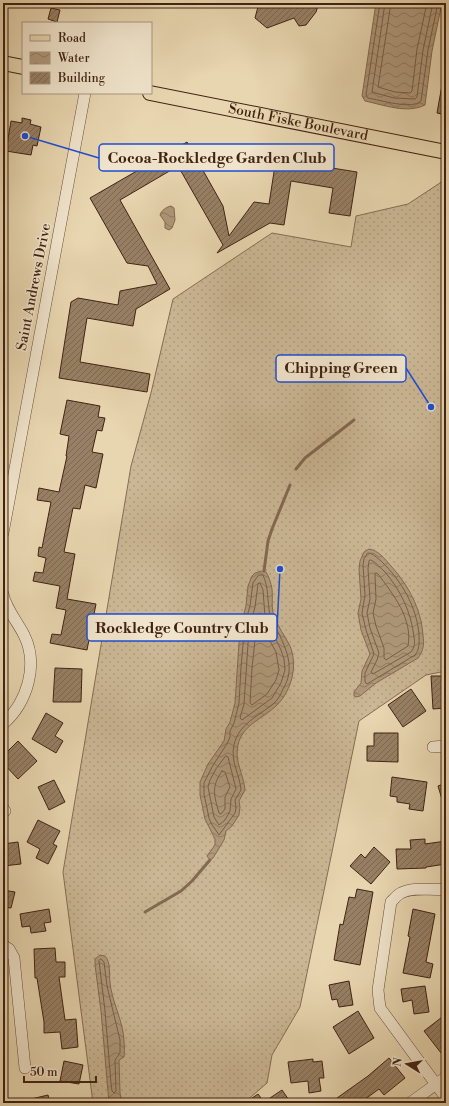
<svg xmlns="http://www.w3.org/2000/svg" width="449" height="1106" font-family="'Libre Bodoni',serif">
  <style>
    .grass { fill: url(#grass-dots); stroke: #866c54 }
    .water { fill: url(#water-waves); stroke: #836951 }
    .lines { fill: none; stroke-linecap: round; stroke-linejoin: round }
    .shore { stroke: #785e47; stroke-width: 1 }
    .stream { stroke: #836951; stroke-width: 3 }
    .building { fill: url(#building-hatch); stroke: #402213 }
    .minor-casing { stroke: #6a4f3a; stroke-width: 12 }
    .major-casing { stroke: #402213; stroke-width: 16 }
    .minor { stroke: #f0e4cc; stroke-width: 11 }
    .major { stroke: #e8d6b0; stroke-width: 14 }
    .labels { text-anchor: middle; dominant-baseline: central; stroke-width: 3; stroke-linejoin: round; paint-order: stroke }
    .street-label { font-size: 14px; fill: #402213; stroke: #f0e4cc }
    .leader { fill: none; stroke: #1d4ed8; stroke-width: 1.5 }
    .callout-dot { fill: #1d4ed8; stroke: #f0e4cc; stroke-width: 1.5 }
    .callout { fill: #f0e4cc; stroke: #1d4ed8; stroke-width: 1.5 }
    .callout-label { font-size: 15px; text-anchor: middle; font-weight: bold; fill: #402213 }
  </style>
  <defs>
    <pattern id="grass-dots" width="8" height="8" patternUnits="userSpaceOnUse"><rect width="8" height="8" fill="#cbb795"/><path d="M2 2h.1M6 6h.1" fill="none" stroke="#af9d80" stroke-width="1.8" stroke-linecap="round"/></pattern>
    <pattern id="water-waves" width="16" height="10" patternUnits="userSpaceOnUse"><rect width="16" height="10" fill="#af997b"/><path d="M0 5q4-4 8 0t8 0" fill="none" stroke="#907c64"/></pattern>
    <pattern id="building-hatch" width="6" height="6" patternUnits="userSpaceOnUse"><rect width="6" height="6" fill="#978065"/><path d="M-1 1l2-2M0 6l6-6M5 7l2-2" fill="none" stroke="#7d6852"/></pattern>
  </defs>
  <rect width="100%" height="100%" fill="#e8d6b0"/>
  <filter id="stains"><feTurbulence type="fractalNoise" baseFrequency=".005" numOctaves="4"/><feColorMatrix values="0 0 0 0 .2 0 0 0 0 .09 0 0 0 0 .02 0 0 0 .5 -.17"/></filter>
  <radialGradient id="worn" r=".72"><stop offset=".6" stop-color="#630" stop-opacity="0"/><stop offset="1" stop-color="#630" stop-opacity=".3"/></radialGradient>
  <polygon class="grass" points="446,179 446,671 426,675 359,721 300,1007 272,1055 267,1083 244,1103 93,1103 63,872 131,466 151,393 173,299 272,233 351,247 356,216 408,204"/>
  <g class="water">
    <path d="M376,3h66l-10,48 -7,54c-18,9 -41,0 -60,-4l-3,-5z"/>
    <path d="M171,206l3,2 1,12 -3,8 -3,2 -4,-2v-6l-5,-7c1,-4 6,-8 11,-9z"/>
    <path d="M369,549c9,1 16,10 22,17 17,19 30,42 32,69 1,9 1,15 -5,23l-42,25 -16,13 -4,1 -2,-1v-4l7,-9 1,-12 8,-17 -9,-24 -3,-17 3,-14 -2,-30 1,-8 4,-9z"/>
    <path d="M261,571l5,1c3,5 5,11 6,17 1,9 -1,19 2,27 4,11 11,20 16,30 8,19 2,44 -13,59 -13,13 -35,20 -39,40 -4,16 6,30 7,45l-6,11 1,6 -1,8 -7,11 -6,5 -2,9 -11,18 -3,2 -3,-4 8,-11v-6l-10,-20 -5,-24v-13l8,-18 16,-23 2,-12 4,-7 5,-19 5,-75 6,-22 2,-20 4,-10 3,-3z"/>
    <path d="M100,955l5,1c6,6 4,18 5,27 2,17 10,32 13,49 1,8 2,16 1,25l-5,3 1,33 2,10h-13l-8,-92 -6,-46v-6z"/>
  </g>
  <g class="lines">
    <g class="shore">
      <path d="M380,3l-14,92 2,3c12,2 44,12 53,3l7,-51 10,-47"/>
      <polyline points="385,3 372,92 394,98 415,99 417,97 423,50 433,3"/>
      <polyline points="391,3 378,87 395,92 410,93 412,91 417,49 427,3"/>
      <path d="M368,553c5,0 9,5 13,8 20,19 36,46 38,74 0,7 1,14 -4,20l-48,29 -2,-2v-9l9,-19 -8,-24 -4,-17 3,-18 -2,-30 1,-6z"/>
      <path d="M371,560c6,3 9,8 14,12 16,19 26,40 29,65 1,5 1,10 -3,15l-38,22 -2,-2 6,-12 2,-7 -9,-25 -3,-15 3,-14 -2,-30 1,-8z"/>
      <path d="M376,573l2,1c15,20 35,45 30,72l-22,14 -2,-2v-10l-8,-22 -3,-13 3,-14 -1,-24z"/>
      <path d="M259,575h4c6,13 4,26 7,40 1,5 4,9 6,13 10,20 20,40 7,61 -2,5 -5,11 -10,15 -15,12 -35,21 -39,41 -4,16 6,30 7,45l-6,10 1,8 -1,5 -16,22 -8,-12 -2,-5 -5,-24v-11l8,-16 16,-25 2,-5v-6l4,-8 5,-20 2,-36 4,-44 5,-17 3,-23z"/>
      <polygon points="260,583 263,590 265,617 281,650 284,659 285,670 281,683 272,698 242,720 240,718 244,704 249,629 255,607 258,584"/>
      <polygon points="259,621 276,652 279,670 276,680 267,694 252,705 250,703 252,668 257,622"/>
      <polygon points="226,756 228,757 236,789 231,799 230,811 225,820 219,825 214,817 208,787 210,780 216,769"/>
      <path d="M222,771l3,1 5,15 -5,10v12l-4,5 -2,-1c-5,-18 -8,-26 3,-42z"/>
      <polygon points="101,959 104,962 107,986 120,1040 120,1053 115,1060 116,1091 114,1093 112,1091 111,1083 105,1011 99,961"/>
    </g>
    <g class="stream">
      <polyline points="296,469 305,458 354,420"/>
      <polyline points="264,571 268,541 272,529 290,485"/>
      <polyline points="145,912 181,891 192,881 210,860"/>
    </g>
  </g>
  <g class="building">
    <polygon points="259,3 319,3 316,12 306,25 299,26 294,18 267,28 255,18"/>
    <polygon points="51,8 60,10 57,22 48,19"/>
    <polygon points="442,85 446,86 446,115 437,113"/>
    <polygon points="22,118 31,120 30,124 41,127 37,146 33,145 31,155 6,151 11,121 22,123"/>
    <polygon points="187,142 223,206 229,236 254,202 269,204 276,159 357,172 350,216 329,213 333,188 291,181 284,225 270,223 217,253 223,245 178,166 120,200 170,289 136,309 133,326 87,318 80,362 150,374 147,392 59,378 71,302 78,298 118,305 120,291 157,284 148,266 127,263 90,198"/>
    <polygon points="67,400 100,406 98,417 105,418 102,431 97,430 92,452 103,454 96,488 85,485 80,509 73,508 64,552 75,554 67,599 96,604 87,650 50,643 52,634 61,635 66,610 56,608 60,586 33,581 35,572 43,573 46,558 38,556 39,547 42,548 51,502 37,500 39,488 59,492 67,456 66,456 69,436 60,434"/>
    <polygon points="55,668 82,669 81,702 53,702"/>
    <polygon points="431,676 445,676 446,708 433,709"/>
    <polygon points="411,689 426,711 403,727 388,705"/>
    <polygon points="46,713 63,723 55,736 63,741 56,753 32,739"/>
    <polygon points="374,733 398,733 398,762 367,761 367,746 374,746"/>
    <polygon points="18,741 37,761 18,779 3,763 3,756"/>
    <polygon points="392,777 427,782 423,811 409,809 410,804 397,802 397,797 390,796"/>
    <polygon points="54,780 65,802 49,810 38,787"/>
    <polygon points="446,783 446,806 444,806 438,786"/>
    <polygon points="38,820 60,831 53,844 57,846 48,864 36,858 40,849 27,842"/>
    <polygon points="425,839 425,844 446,841 446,864 426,867 426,868 397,869 396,849 411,849 410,840"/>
    <polygon points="18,842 21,864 3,866 3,844"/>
    <polygon points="374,847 390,862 371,884 350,866 361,854 365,858"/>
    <polygon points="357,889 373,892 360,965 334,960 340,924 343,925 349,897 355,898"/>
    <polygon points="3,890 15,892 11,908 3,907"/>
    <polygon points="49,909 51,922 44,923 46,931 31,933 30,926 22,927 20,914"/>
    <polygon points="413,909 435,914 426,962 433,964 430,978 403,973 410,937 408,936"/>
    <polygon points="55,948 56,962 65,962 65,977 59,977 65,1020 76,1019 78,1047 62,1049 60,1032 44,1033 44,1022 37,978 35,978 34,949"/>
    <polygon points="349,981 353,1005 339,1007 337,999 332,1000 329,985"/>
    <polygon points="425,986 429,1012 414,1014 412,1000 403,1002 401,989"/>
    <polygon points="358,1011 374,1038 349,1054 333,1027"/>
    <polygon points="446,1014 446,1049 441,1053 424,1031"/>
    <polygon points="389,1058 405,1078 384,1095 379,1089 360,1103 330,1103 368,1076"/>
    <polygon points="313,1059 313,1062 322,1061 324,1078 319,1078 321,1091 309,1093 308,1081 291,1083 288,1062"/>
    <polygon points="64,1061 83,1065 79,1084 60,1081"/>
    <polygon points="282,1090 291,1103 245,1103 258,1094 264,1102"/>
    <polygon points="48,1095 50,1103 28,1103 27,1100"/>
  </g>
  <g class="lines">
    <g class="minor-casing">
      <g id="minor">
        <polyline points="3,533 85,93"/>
        <path d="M3,594c3,15 14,27 21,41 15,30 3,68 -21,89"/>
        <polyline points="433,747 446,746"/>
        <polyline points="3,808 5,811"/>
        <path d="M446,889c-14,2 -32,-3 -45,4 -4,2 -7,6 -10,9l-13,88 2,18 66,90"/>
        <polyline points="3,945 9,949 14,958 25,1068"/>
        <polyline points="410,1103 446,1077"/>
      </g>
    </g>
    <g class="major-casing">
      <g id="major">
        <polyline points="3,63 23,67"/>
        <path id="s1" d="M150,93l296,59"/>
      </g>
    </g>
    <use href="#minor" class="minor"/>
    <use href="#major" class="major"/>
  </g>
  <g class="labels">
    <g class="street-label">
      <text stroke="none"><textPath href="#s1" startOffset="151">South Fiske Boulevard</textPath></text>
      <text transform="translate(34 287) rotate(-79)">Saint Andrews Drive</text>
    </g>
  </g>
  <path class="leader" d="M25 136L99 158M431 407L406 368M280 569L277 628"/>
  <g class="callout-dot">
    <circle cx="25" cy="136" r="4"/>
    <circle cx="431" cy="407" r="4"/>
    <circle cx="280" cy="569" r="4"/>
  </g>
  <g class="callout">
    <rect x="99" y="144" width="235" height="27" rx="4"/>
    <rect x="276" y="355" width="130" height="27" rx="4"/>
    <rect x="87" y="614" width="190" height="27" rx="4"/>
  </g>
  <g class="callout-label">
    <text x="217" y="163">Cocoa-Rockledge Garden Club</text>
    <text x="341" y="373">Chipping Green</text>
    <text x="182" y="633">Rockledge Country Club</text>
  </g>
  <rect width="449" height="1106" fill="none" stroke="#e8d6b0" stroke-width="16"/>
  <rect x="4" y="4" width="441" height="1098" fill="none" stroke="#402213" stroke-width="2"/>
  <rect x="8" y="8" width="433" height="1090" fill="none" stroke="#402213"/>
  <rect x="22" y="22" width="130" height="72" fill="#f0e4cc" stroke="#aa9682"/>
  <rect x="30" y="35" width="20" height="6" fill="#e8d6b0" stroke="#aa9682"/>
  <text x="58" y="42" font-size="12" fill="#402213">Road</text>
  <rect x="30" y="52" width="20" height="12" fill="url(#water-waves)" stroke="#aa9682"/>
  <text x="58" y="62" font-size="12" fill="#402213">Water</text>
  <rect x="30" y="72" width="20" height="12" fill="url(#building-hatch)" stroke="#aa9682"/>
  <text x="58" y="82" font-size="12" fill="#402213">Building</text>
  <g transform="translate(407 1064) rotate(281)" stroke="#f0e4cc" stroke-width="3" paint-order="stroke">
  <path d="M0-3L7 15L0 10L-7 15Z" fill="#402213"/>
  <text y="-6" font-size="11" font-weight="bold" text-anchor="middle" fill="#402213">N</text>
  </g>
  <path d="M24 1076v6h72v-6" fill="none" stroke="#402213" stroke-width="2"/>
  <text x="30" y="1076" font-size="12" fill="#402213" stroke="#f0e4cc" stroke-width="3" paint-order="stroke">50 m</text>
  <rect width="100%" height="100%" filter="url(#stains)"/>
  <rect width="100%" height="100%" fill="url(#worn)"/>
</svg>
